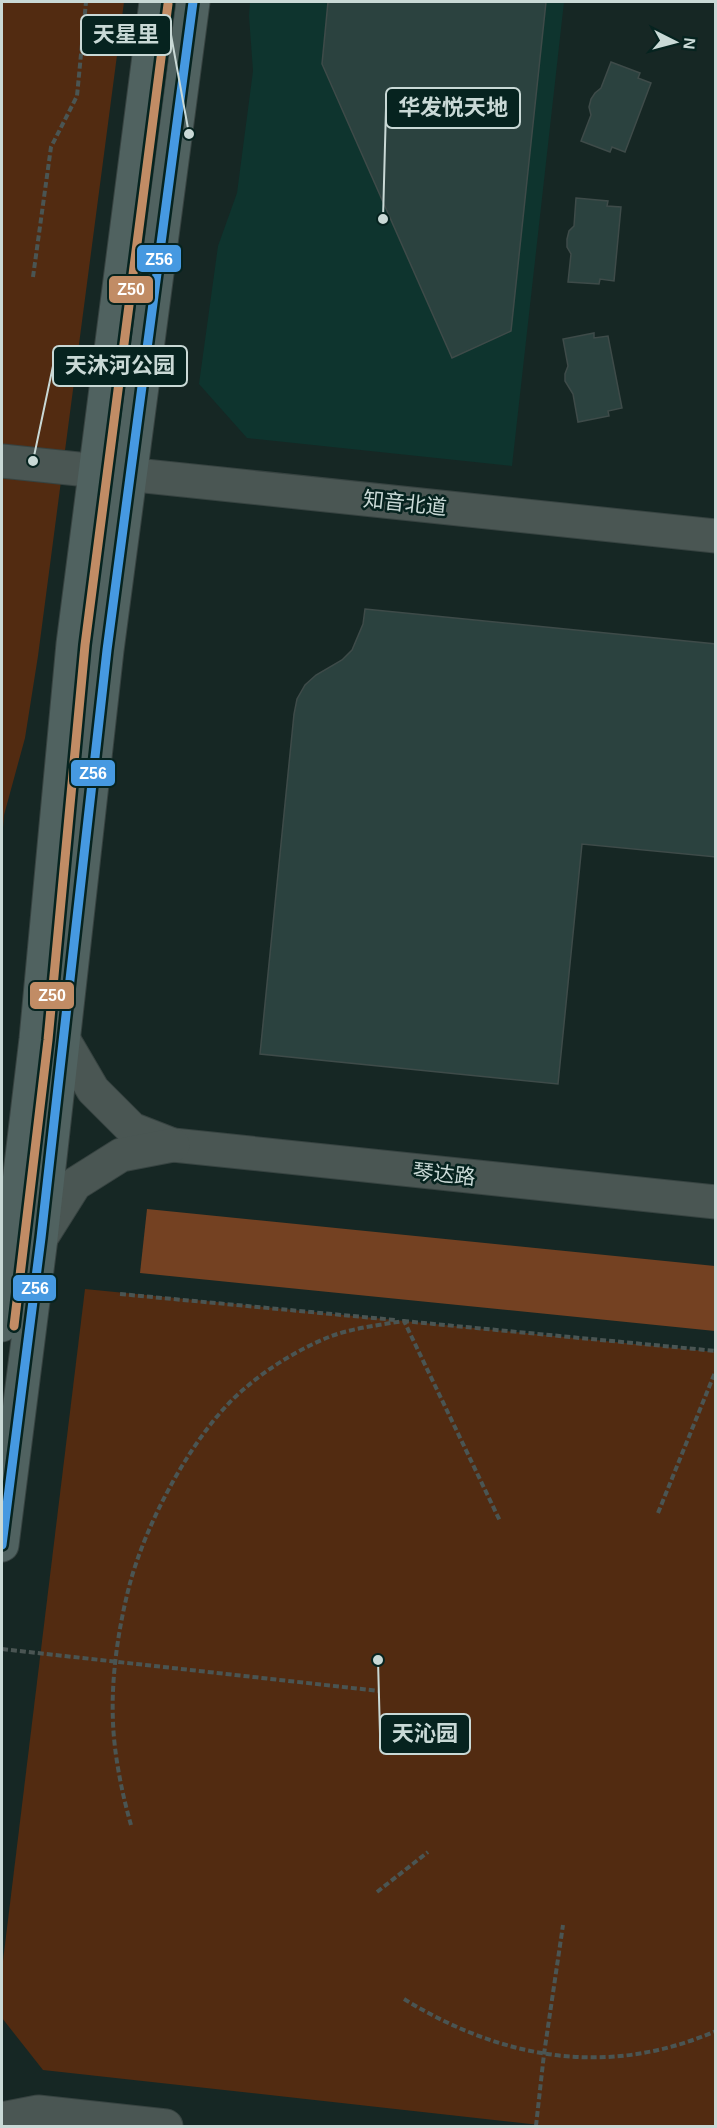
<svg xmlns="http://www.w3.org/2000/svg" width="717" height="2128" font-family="Arial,'Noto Sans SC',sans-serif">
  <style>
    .built { fill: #0e342e }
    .green { fill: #522b11 }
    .water { fill: #744122 }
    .building { fill: #2b423f; stroke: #3e4b49; stroke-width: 1.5 }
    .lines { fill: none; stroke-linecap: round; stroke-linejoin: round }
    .minor-casing { stroke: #374341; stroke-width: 35 }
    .major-casing { stroke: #374341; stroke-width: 35 }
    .path { stroke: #4a5553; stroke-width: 4; stroke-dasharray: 6 3; stroke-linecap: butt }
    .minor { stroke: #4a5653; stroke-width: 33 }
    .major { stroke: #506260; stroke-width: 33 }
    .bus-1-casing { stroke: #06231f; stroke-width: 14 }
    .bus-2-casing { stroke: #06231f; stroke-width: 14 }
    .bus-1 { stroke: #4699e1; stroke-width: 9 }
    .bus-2 { stroke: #c18c65; stroke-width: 9 }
    .labels { text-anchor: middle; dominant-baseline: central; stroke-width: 5; stroke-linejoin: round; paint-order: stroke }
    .street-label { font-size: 21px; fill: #c9d9d6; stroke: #06231f }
    .leader { fill: none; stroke: #c9d9d6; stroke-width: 2 }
    .callout-dot { fill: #c9d9d6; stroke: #06231f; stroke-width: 2 }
    .callout { fill: #06231f; stroke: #c9d9d6; stroke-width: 2 }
    .callout-label { font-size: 22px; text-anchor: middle; font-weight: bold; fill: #c9d9d6 }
    .line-badge { stroke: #06231f; stroke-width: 2 }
    .badge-label { font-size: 16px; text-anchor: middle; font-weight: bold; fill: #fff }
  </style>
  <rect width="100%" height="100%" fill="#162724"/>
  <polygon class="built" points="250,2 564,2 512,466 247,438 199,384 218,246 237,193 253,71 249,16"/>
  <g class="green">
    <polygon points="2,2 124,2 38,656 25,738 4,815 2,841"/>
    <polygon points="85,1289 715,1352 715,2126 549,2126 43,2070 2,2018 2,1969"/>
  </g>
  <polygon class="water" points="147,1209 715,1266 715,1331 140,1273"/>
  <g class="building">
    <polygon points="328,2 546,2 511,331 452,358 322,64"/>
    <polygon points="611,62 640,73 638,78 651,83 625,152 612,147 610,152 581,141 591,115 589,107 591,99 595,93 601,88"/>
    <polygon points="576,198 608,201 607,206 621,207 614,281 600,279 599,284 568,282 571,254 567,247 567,239 569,231 574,226"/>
    <polygon points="594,333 594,338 608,336 622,408 608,411 609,416 578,422 573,394 565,381 565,374 568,366 563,339"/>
    <polygon points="365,609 716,644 716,857 582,844 558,1084 260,1054 294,714 297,699 305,685 316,675 342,660 352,650 363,624"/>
  </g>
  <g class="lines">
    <g class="minor-casing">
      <g id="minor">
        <polyline points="2,461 716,536"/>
        <polyline points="65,1042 93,1090 132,1129 173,1145 716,1202"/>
        <polyline points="41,1238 75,1184 121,1155 173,1145"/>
        <polyline points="2,2119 38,2112 166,2126"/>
      </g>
    </g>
    <g class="major-casing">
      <g id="major">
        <polyline points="2,1325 36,1039 73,644 156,2"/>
        <polyline points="2,1545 41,1238 107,650 193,2"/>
      </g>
    </g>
    <g class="path">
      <polyline points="33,277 51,147 77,96 86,2"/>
      <polyline points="120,1294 395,1320"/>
      <polyline points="403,1321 716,1351"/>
      <polyline points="658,1513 716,1370"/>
      <polyline points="2,1649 379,1691"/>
      <path d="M131,1825c-9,-31 -17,-71 -18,-103 -2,-44 5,-92 16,-135 16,-63 65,-156 115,-198 24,-21 55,-40 85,-52 23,-9 50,-12 75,-16l96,200"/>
      <polyline points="377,1892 428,1852"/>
      <path d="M404,1999c98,60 203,79 312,32"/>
      <polyline points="536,2126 544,2054 563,1925"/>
    </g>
    <use href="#minor" class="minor"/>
    <use href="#major" class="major"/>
    <g class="bus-1-casing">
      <polyline id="bus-1" points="2,1545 41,1238 107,650 193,2"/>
    </g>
    <g class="bus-2-casing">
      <polyline id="bus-2" points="14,1326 48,1040 85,645 168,4"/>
    </g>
    <use href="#bus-1" class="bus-1"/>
    <use href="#bus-2" class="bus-2"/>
  </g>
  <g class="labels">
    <g class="street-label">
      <text transform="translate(405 503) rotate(6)">知音北道</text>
      <text transform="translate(444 1174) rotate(6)">琴达路</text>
    </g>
  </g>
  <path class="leader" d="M189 134L171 35M383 219L386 108M33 461L53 366M378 1660L380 1734"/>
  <g class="callout-dot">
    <circle cx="189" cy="134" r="6"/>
    <circle cx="383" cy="219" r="6"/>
    <circle cx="33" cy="461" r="6"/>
    <circle cx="378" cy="1660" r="6"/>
  </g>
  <g class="callout">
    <rect x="81" y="15" width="90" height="40" rx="6"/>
    <rect x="386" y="88" width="134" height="40" rx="6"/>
    <rect x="53" y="346" width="134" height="40" rx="6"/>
    <rect x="380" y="1714" width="90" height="40" rx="6"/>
  </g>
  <g class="callout-label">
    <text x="126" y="42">天星里</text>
    <text x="453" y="115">华发悦天地</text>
    <text x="120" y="373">天沐河公园</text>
    <text x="425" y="1741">天沁园</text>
  </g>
  <g class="line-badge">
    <rect x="136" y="244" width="46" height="29" rx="6" fill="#4699e1"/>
    <rect x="108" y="275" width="46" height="29" rx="6" fill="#c18c65"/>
    <rect x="70" y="759" width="46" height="28" rx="6" fill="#4699e1"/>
    <rect x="29" y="981" width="46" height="29" rx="6" fill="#c18c65"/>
    <rect x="12" y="1274" width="45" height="28" rx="6" fill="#4699e1"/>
  </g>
  <g class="badge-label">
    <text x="159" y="265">Z56</text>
    <text x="131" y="295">Z50</text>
    <text x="93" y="779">Z56</text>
    <text x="52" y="1001">Z50</text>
    <text x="35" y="1294">Z56</text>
  </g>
  <rect width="717" height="2128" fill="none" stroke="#c9d9d6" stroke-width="6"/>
  <g transform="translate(675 42) rotate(96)" stroke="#06231f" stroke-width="4.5" paint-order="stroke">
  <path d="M0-4.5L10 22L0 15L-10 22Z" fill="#c9d9d6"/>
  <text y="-9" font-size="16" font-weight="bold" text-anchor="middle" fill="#c9d9d6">N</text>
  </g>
</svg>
